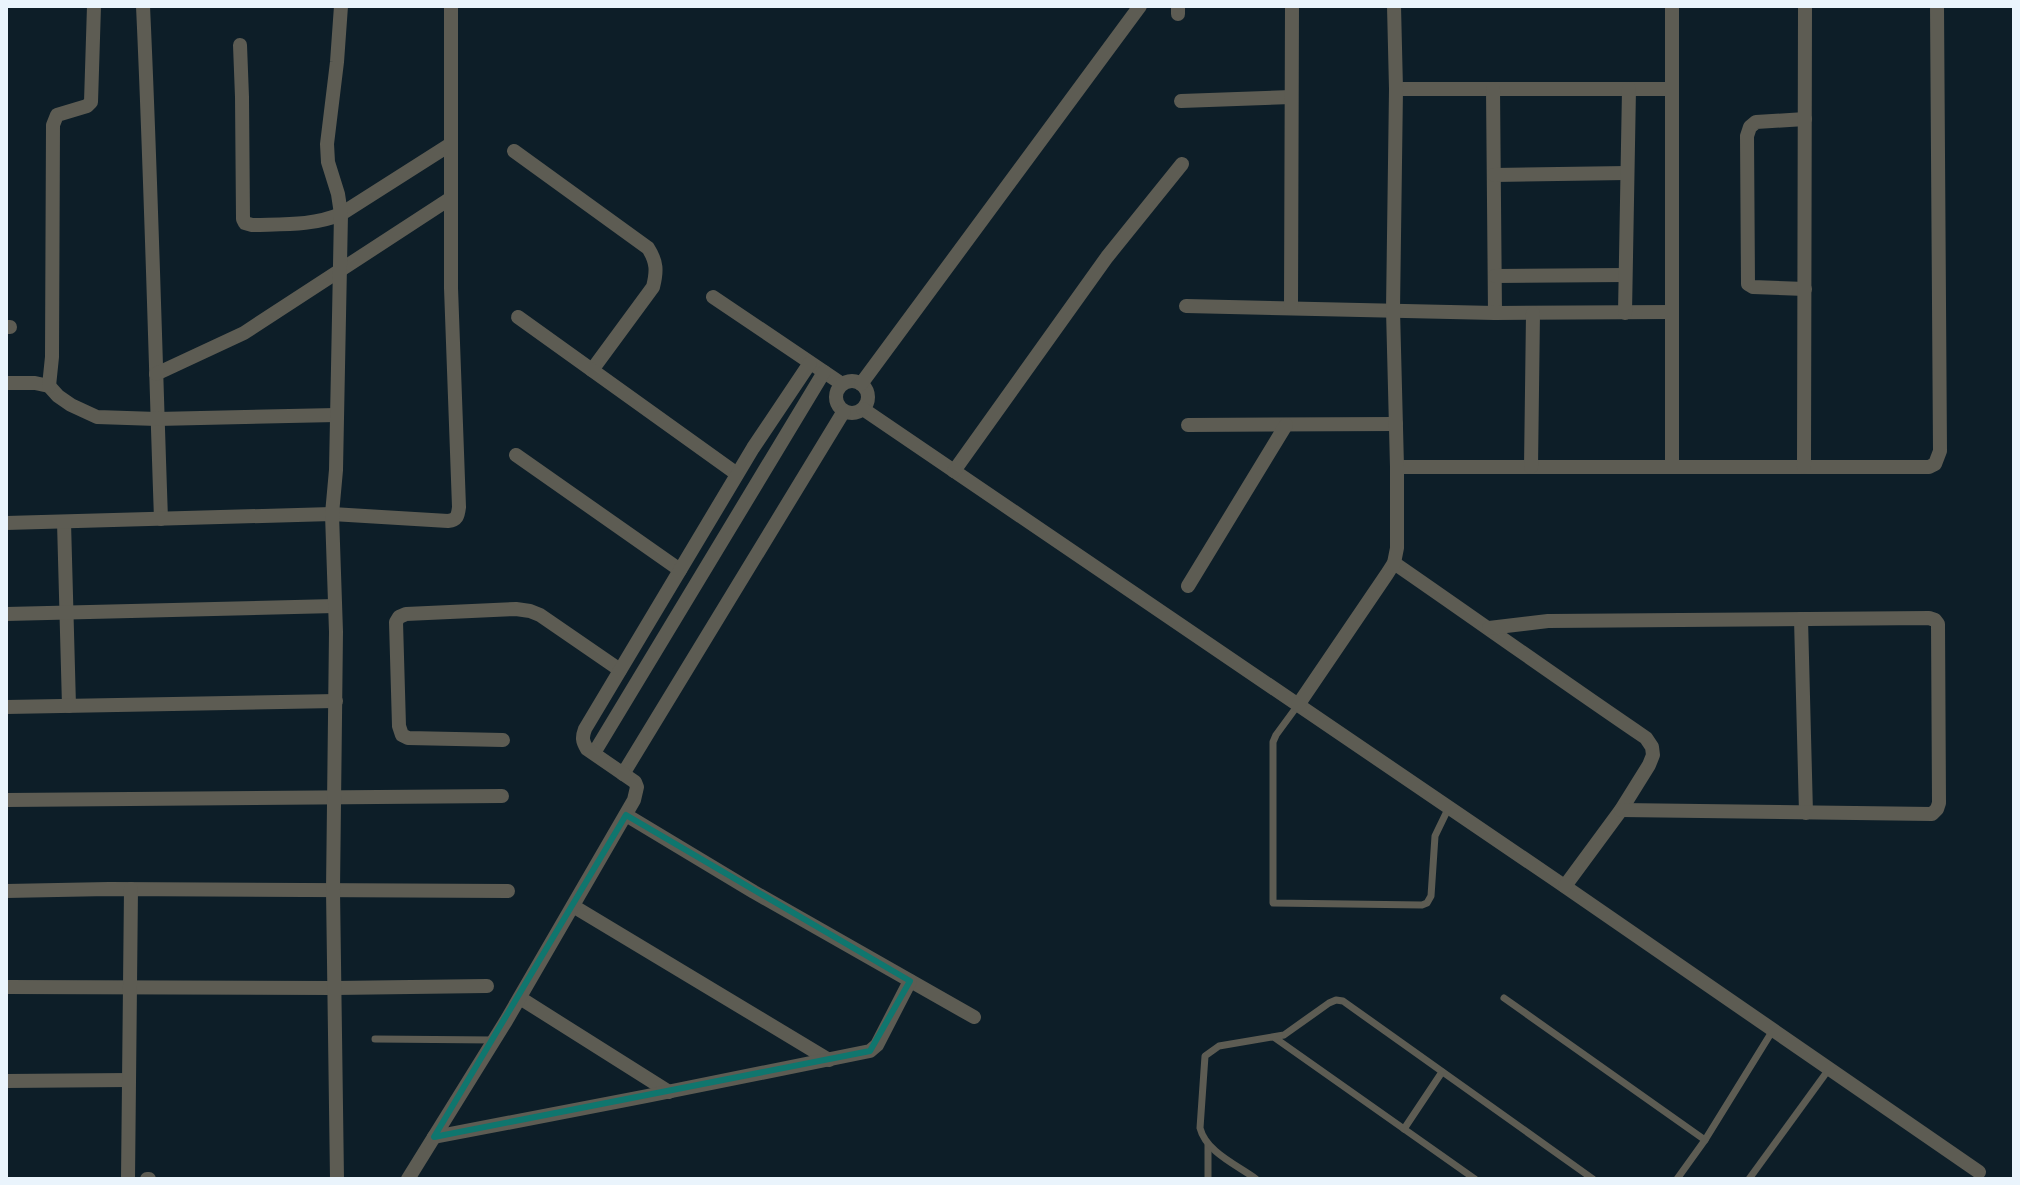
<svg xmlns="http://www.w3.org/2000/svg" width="2020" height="1185" font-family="Arial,sans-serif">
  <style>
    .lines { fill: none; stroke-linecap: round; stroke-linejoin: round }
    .service { stroke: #5d5c53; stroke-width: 7 }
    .minor { stroke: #5d5c53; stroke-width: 14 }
    .marked { fill: none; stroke: #0f766e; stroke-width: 6; stroke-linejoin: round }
  </style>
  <rect width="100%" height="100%" fill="#0d1e28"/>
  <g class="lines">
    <g class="service">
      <polyline points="1298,705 1276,735 1273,742 1273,903 1422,905 1427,903 1431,896 1435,836 1449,807"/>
      <polyline points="1504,998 1705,1140"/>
      <polyline points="1275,1038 1475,1179"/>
      <polyline points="375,1039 493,1040"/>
      <polyline points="1404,1129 1442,1072"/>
      <polyline points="1208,1145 1208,1179"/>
      <path d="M1256,1179c-19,-14 -50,-27 -56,-51l5,-72 14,-10 65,-11 45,-32 7,-3 7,1 250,178"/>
      <polyline points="1677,1179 1705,1140 1773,1030"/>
      <polyline points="1749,1179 1829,1069"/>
    </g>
    <g class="minor">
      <path d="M143,6c8,171 12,342 18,513"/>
      <polyline points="1178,14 1178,6"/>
      <path d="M240,45l2,52 1,122 2,4 7,2c30,-1 61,1 89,-11l110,-70"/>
      <polyline points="1396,89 1672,89"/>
      <polyline points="1493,89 1495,313"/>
      <polyline points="1181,101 1291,97"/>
      <path d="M514,151l134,97c9,14 9,23 5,39l-61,83"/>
      <polyline points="1494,175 1627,173"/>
      <polyline points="1495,276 1625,275"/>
      <polyline points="1805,289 1753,287 1748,284 1747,136 1750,127 1756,122 1805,119"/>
      <polyline points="713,297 842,384"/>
      <polyline points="1186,306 1495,313 1672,312"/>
      <polyline points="1291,308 1292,6"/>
      <polyline points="1625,313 1629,89"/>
      <polyline points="518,317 737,474"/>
      <polyline points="6,327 10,327"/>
      <polyline points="156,374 244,333 451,198"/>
      <circle cx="852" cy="397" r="16"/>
      <polyline points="6,383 35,383 49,386 58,396 71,405 97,417 157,419 336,415"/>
      <polyline points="861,384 1140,6"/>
      <polyline points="49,386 52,357 53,125 57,115 87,106 91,102 94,6"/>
      <polyline points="863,409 1557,881 1979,1172"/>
      <polyline points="1188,425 1396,424"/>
      <polyline points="516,455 680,570"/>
      <polyline points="1672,466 1672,6"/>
      <polyline points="1397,467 1929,467 1935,464 1940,451 1937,6"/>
      <polyline points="1531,467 1533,313"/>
      <polyline points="1804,467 1805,6"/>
      <polyline points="954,471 1107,257 1182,164"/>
      <polyline points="64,522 69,706"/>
      <path d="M6,523l326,-9 116,7c9,-1 10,-5 11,-14l-8,-219v-282"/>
      <path d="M1394,563c84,58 168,118 252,175l6,9 1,8 -4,10 -28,45 -56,76"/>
      <polyline points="1188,586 1286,425"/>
      <polyline points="6,614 335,606"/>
      <polyline points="1801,619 1806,813"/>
      <polyline points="1489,628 1548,621 1929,618 1935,620 1938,624 1939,803 1937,809 1932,814 1621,810"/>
      <polyline points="1298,705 1387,574 1394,563 1397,548 1397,467 1393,310 1396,89 1394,6"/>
      <polyline points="6,707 336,701"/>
      <polyline points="503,740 408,738 402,735 399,726 396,622 399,617 406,614 516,609 530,611 540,615 620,670"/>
      <polyline points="594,753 824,372"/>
      <polyline points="623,774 844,411"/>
      <polyline points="6,800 502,796"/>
      <polyline points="626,815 754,892 974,1017"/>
      <polyline points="6,891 109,889 508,891"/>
      <polyline points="573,906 829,1060"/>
      <polyline points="6,987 335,988 487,986"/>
      <polyline points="520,998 669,1092"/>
      <polyline points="6,1081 129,1080"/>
      <polyline points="434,1137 647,1096 870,1051 877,1045 910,981"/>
      <polyline points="128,1179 131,889"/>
      <polyline points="147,1179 149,1179"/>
      <polyline points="337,1179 333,890 336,632 332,514 336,470 341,214 338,194 328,162 327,144 337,62 341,6"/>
      <path d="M408,1179l98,-158 128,-221 3,-13 -2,-5 -48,-33c-5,-8 -5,-12 -2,-20l168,-281 57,-85"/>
    </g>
  </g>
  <path class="marked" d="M626,815l284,166 -40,70 -436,86z"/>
  <rect width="2020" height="1185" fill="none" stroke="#eaf4fc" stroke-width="16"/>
</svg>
